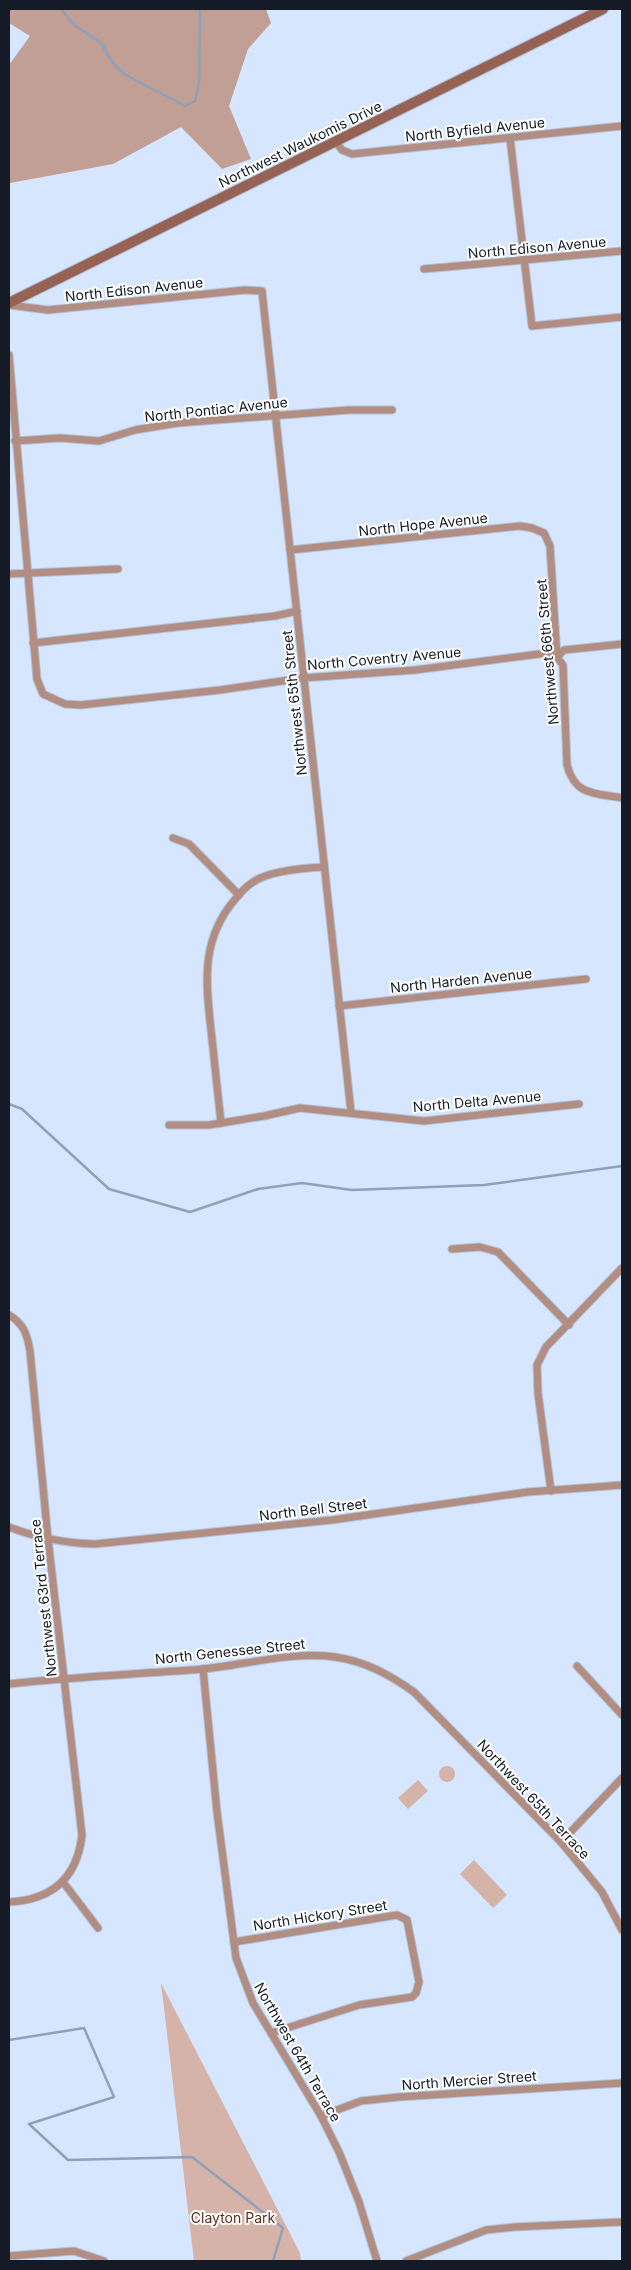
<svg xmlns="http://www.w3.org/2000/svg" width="631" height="2270" font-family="Inter,sans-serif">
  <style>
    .green { fill: #d5b3a9 }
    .forest { fill: #c29f95 }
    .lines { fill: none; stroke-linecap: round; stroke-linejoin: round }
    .stream { stroke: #8fa0ba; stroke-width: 2.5 }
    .minor-casing { stroke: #b3c1d7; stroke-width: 9 }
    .secondary-casing { stroke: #b3c1d7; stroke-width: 12 }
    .minor { stroke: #b18d82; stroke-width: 7 }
    .secondary { stroke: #956253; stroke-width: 10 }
    .labels { text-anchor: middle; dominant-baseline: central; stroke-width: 4; stroke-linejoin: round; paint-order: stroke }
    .street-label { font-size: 14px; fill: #141b26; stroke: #fff }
    .park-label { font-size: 14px; fill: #5c2d1f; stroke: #fff }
  </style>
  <rect width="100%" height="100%" fill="#d6e6fe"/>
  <g class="green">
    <circle cx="447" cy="1774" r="8"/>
    <polygon points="418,1780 428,1791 408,1809 398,1798"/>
    <polygon points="474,1860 507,1895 493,1908 460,1874"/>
    <polygon points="161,1983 300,2253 301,2261 194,2261"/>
  </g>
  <polygon class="forest" points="9,9 266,9 271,23 248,49 229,106 251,159 222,169 181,127 113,164 10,183 9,65 30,36 9,23"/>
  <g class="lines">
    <g class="stream">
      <polyline points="61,9 73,24 101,43 113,63 124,74 185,106 195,101 199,84 200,9"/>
      <polyline points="9,1104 22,1109 109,1189 190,1212 258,1189 302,1183 352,1190 484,1185 622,1166"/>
      <polyline points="9,2040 84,2028 114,2097 29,2124 68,2160 192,2157 283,2228 273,2261"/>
    </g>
    <g class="minor-casing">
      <g id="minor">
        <polyline points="510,138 532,326 622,317"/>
        <polyline points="336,142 342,150 352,154 622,126"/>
        <polyline points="424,269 622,251"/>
        <polyline points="9,305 48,310 245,290 262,291 351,1112"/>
        <polyline points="9,355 37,679 43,694 65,704 81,705 220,690 303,678 415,670 547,653 557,657 564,650 622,644"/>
        <polyline points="15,441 60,438 99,441 135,430 178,423 349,410 392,410"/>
        <path d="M290,550l230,-24 12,2 12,5 6,13 7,111 6,8 4,100c8,31 28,28 55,33"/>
        <polyline points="9,574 118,569"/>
        <polyline points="33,643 275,616 297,611"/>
        <polyline points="173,838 189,844 239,895"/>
        <polyline points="339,1006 586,979"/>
        <path d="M221,1123c-3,-28 -6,-56 -9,-84 -5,-47 -13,-91 17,-132 7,-9 14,-19 24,-25 16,-11 51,-14 71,-15"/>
        <polyline points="169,1125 209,1125 264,1116 300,1108 424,1121 579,1104"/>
        <polyline points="452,1249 480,1247 498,1252 569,1325"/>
        <path d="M9,1315c15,9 18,19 21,36l18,188 34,296c-5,44 -31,65 -73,67"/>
        <polyline points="551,1491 538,1393 537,1365 546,1347 622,1268"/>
        <path d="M9,1527c28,11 56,16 86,17l237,-24 196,-28 94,-7"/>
        <polyline points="577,1666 622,1715"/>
        <polyline points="203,1669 217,1812 236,1958 253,2003 321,2116 339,2152 359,2202 377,2261"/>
        <path d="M9,1684c64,-7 129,-10 194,-15 42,-4 90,-18 132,-12 30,4 55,18 79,35l147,150 41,50 20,38"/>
        <polyline points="561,1842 622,1778"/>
        <polyline points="63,1882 98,1928"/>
        <polyline points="234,1942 397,1915 407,1920 419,1982 416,1993 412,1997 359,2005 271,2033"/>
        <polyline points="321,2116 361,2101 399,2097 622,2083"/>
        <polyline points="9,2256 74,2251 104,2261"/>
        <polyline points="406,2261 486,2230 515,2227 622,2222"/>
      </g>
    </g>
    <g class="secondary-casing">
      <polyline id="secondary" points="9,303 603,9"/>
    </g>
    <use href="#minor" class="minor"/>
    <use href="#secondary" class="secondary"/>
  </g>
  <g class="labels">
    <g class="street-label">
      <text transform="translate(475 129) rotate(-6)">North Byfield Avenue</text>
      <text transform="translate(300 144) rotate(-26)">Northwest Waukomis Drive</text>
      <text transform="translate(537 247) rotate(-5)">North Edison Avenue</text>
      <text transform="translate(134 289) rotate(-6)">North Edison Avenue</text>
      <text transform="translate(216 409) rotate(-6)">North Pontiac Avenue</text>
      <text transform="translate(423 524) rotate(-6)">North Hope Avenue</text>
      <text transform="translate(547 652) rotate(-95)">Northwest 66th Street</text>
      <text transform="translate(384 658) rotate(-5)">North Coventry Avenue</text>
      <text transform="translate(294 703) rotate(-96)">Northwest 65th Street</text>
      <text transform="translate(461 980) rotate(-6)">North Harden Avenue</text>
      <text transform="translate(477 1101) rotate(-5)">North Delta Avenue</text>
      <text transform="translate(313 1509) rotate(-7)">North Bell Street</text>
      <text transform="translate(43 1598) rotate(-96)">Northwest 63rd Terrace</text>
      <text transform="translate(230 1651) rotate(-6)">North Genessee Street</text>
      <text transform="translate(534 1799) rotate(47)">Northwest 65th Terrace</text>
      <text transform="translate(320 1915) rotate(-9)">North Hickory Street</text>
      <text transform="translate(298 2052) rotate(60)">Northwest 64th Terrace</text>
      <text transform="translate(469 2080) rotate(-4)">North Mercier Street</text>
    </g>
    <g class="park-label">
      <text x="233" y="2217">Clayton Park</text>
    </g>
  </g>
  <rect width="631" height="2270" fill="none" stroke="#141b26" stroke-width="20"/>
</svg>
